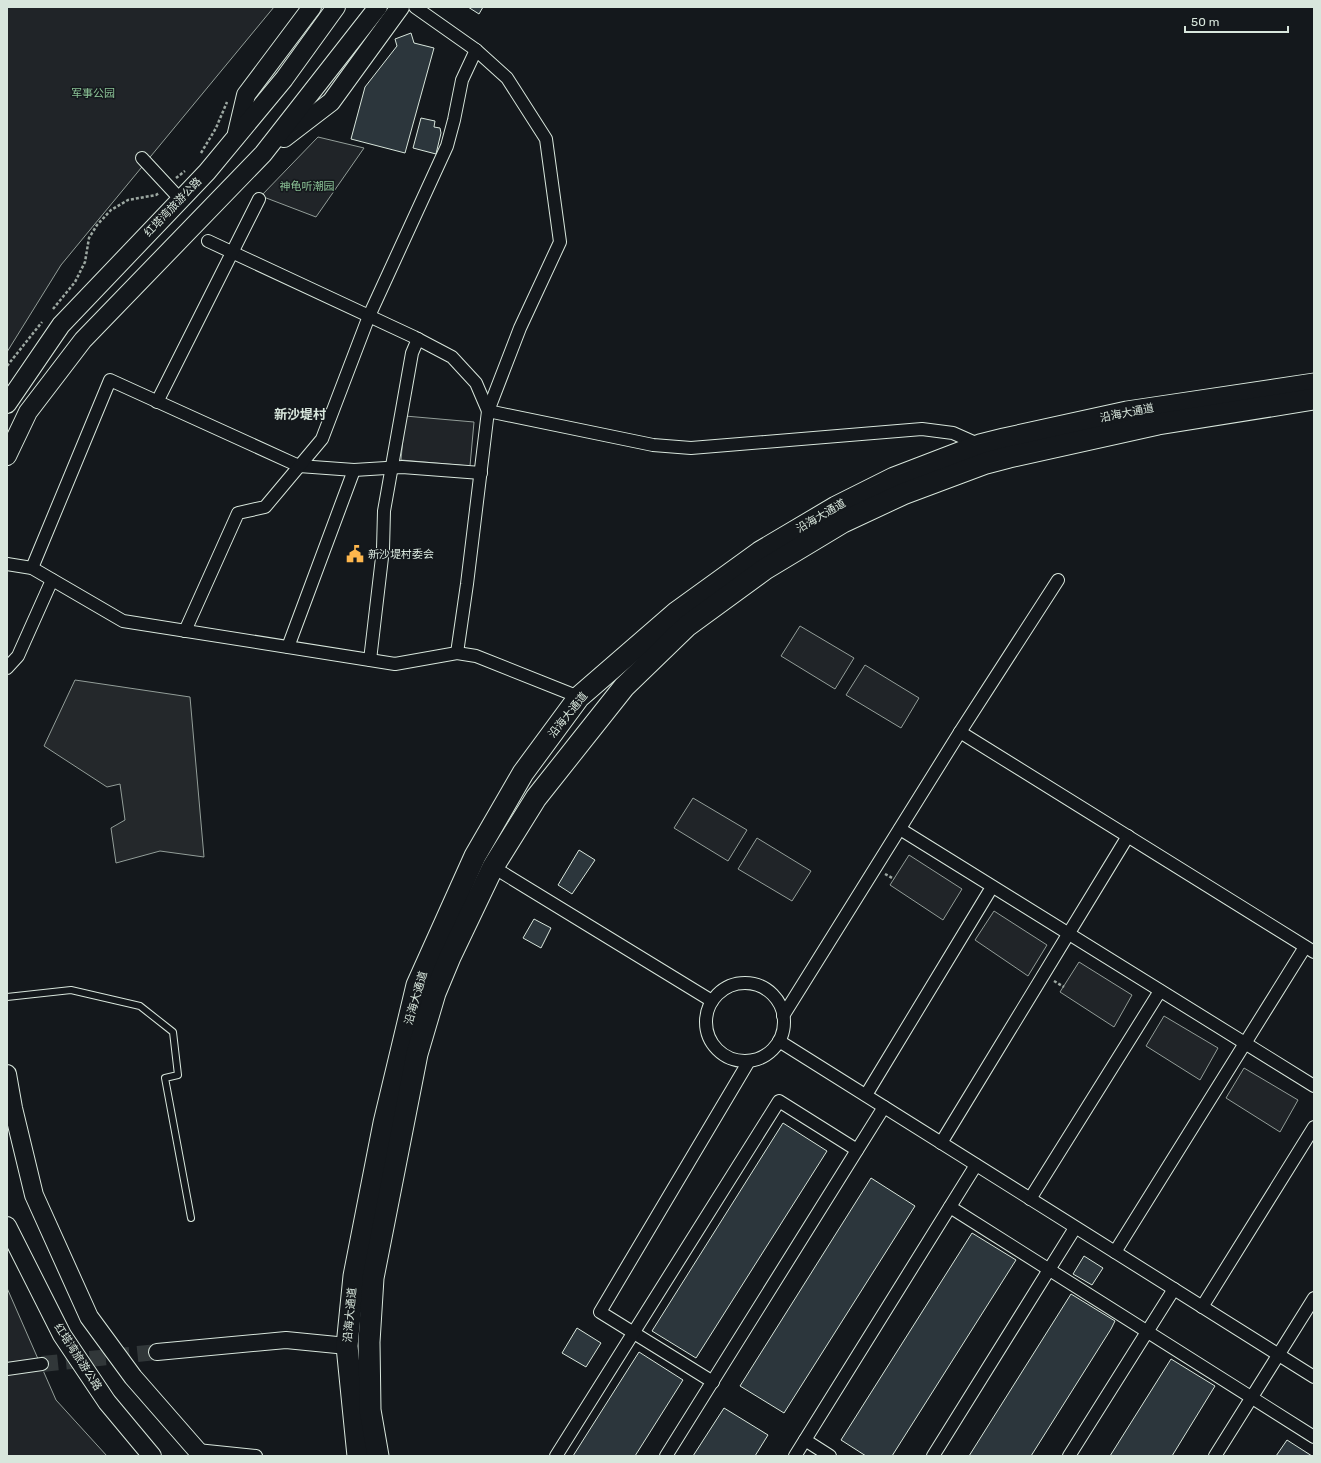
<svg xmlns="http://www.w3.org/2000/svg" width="1321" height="1463" font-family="Rubik,'Noto Sans SC',sans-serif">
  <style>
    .green { fill: #202428; stroke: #939e99 }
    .parking { fill: #24282b; stroke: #939e99 }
    .building { fill: #2c363c; stroke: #d8e6dc }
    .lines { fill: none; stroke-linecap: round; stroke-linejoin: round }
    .tertiary-tunnel { stroke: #313739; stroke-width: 16; stroke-dasharray: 16 8; stroke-linecap: butt }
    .service-casing { stroke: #d8e6dc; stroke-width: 8 }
    .minor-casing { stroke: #d8e6dc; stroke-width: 14 }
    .tertiary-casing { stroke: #d8e6dc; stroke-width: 18 }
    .secondary-casing { stroke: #d8e6dc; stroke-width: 20 }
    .trunk-casing { stroke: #d8e6dc; stroke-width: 23 }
    .path { stroke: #9da8a2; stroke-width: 2.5; stroke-dasharray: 3 2; stroke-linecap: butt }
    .service { stroke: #14181c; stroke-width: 6 }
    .minor { stroke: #14181c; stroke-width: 12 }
    .tertiary { stroke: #14181c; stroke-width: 16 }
    .secondary { stroke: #14181c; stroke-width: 18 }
    .trunk { stroke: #14181c; stroke-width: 21 }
    .labels { text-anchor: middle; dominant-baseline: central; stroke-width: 3; stroke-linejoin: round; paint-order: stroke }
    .park-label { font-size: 11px; fill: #8ac095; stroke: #14181c }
    .street-label { font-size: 11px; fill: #d8e6dc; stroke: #14181c }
    .poi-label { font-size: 11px; fill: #d8e6dc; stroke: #14181c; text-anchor: start }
    .quarter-label { font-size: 13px; font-weight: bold; fill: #d8e6dc; stroke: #14181c }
  </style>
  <rect width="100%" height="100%" fill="#14181c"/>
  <g class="green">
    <polygon points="7,7 274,7 61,265 7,352"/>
    <polygon points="318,137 364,148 316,217 261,196"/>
    <polygon points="405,416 474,422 470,466 401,460"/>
    <polygon points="800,626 854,658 835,689 781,656"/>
    <polygon points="865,665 919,698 901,728 846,695"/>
    <polygon points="693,798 747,830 728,861 674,828"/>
    <polygon points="757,838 811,871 792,901 738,869"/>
    <polygon points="909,855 962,889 943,920 890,885"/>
    <polygon points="994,911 1047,945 1028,976 975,940"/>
    <polygon points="1079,962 1132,995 1114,1027 1060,992"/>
    <polygon points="1164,1016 1218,1048 1200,1080 1146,1046"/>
    <polygon points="1244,1068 1298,1100 1280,1132 1226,1098"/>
    <polygon points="7,1288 56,1400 107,1456 7,1456"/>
  </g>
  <polygon class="parking" points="75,680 190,697 204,857 160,851 116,863 111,828 125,820 120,784 107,787 44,746"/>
  <g class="building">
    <polygon points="468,7 483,7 479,14"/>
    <polygon points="411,33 414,43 434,48 405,153 351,139 365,87 397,46 395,39"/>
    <polygon points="421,118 435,121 434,127 440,128 441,133 436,154 413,148"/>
    <polygon points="579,850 595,860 572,894 558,885"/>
    <polygon points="534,919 551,928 541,948 523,938"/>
    <polygon points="783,1123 827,1151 696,1358 652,1331"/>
    <polygon points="871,1178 915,1206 784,1413 740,1386"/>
    <polygon points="972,1233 1016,1260 892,1456 866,1456 841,1440"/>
    <polygon points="1084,1256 1103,1268 1092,1285 1073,1274"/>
    <polygon points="1071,1294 1115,1321 1111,1329 1031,1456 969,1456"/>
    <polygon points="577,1328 601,1343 586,1367 562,1353"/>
    <polygon points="639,1352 683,1380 635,1456 573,1456"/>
    <polygon points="1171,1359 1215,1386 1172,1456 1110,1456"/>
    <polygon points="724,1408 768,1435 755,1456 693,1456"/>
    <polygon points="1287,1440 1312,1456 1276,1456"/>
  </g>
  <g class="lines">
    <polyline class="tertiary-tunnel" points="42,1364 157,1352"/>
    <g class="service-casing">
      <polyline id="service" points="7,997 71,990 140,1006 173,1032 178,1075 165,1078 191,1218"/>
    </g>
    <g class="minor-casing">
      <g id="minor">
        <polyline points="415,7 476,50 507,78 546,139 560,242 520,328 488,411 467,584 457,653"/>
        <polyline points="142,158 181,200"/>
        <polyline points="208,241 414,337 452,357 476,383 488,411 653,445 691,448 922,429 953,433 980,445"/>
        <polyline points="157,402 259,199"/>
        <polyline points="7,564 32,568 123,621 395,664 457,653 476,656 579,697"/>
        <polyline points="32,568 110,380 299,466 354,470 402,467 481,473"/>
        <polyline points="185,631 238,513 265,507 322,439 369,316 447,146 454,120 462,80 476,50"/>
        <polyline points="288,647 354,470"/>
        <polyline points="370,660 383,549 384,511 412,353 418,339"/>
        <polyline points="7,668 18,656 52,580"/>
        <polyline points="960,732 1314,952"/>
        <polyline points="900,829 1314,1086"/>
        <polyline points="493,867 712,1001"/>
        <circle cx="745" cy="1022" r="39"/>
        <polyline points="783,1016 960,732 1058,580"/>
        <polyline points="779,1041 1314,1377"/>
        <polyline points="866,1095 992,887"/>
        <polyline points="941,1143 1128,836"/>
        <polyline points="1030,1199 1160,991"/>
        <polyline points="950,1207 1314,1437"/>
        <polyline points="1115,1252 1305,947"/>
        <polyline points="1202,1307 1314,1127"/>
        <polyline points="7,1369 42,1364"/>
        <polyline points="713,1382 600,1312 749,1061"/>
        <polyline points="805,1440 830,1456"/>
        <polyline points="197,1450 256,1456"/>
        <polyline points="556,1456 779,1101 857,1150"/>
        <polyline points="666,1456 884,1107"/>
        <polyline points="795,1456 976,1165"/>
        <polyline points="933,1456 1075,1228"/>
        <polyline points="1069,1456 1174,1289"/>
        <polyline points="1215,1456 1314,1298"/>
      </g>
    </g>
    <g class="tertiary-casing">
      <polyline id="tertiary" points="157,1352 286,1340 347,1346"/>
    </g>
    <g class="secondary-casing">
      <g id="secondary">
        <polyline points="237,133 246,95 312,7"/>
        <polyline points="284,138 331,102 400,7"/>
        <polyline points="7,404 61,325 207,172 284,79 336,7"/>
        <polyline points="7,456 28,412 83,340 263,154 378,7"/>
        <polyline points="7,1074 13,1108 34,1195 89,1317 133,1377 202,1456"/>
        <polyline points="7,1226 62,1335 107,1402 152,1456"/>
      </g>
    </g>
    <g class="trunk-casing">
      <g id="trunk">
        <polyline points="358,1456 347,1346 354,1276 384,1123 417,985 475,856 523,773 579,697 677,612 760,552 836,507 894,478 980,445 1004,439 1127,412 1314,384"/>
        <polyline points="378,1456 370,1410 369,1342 373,1278 417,1054 435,993 450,957 493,867 536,798 624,687 687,626 765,569 843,522 903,494 986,463 1009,457 1158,424 1314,399"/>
      </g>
    </g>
    <g class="path">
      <polyline points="201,153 216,128 227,102"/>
      <polyline points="176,178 185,171"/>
      <polyline points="53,309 75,282 85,262 89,238 97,225 111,210 128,200 156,195 159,193"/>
      <polyline points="7,366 42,322"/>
      <polyline points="885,874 894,879"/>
      <polyline points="1054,981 1064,987"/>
    </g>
    <use href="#service" class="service"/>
    <use href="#minor" class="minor"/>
    <use href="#tertiary" class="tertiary"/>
    <use href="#secondary" class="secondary"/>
    <use href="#trunk" class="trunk"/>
  </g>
  <defs>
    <g id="civic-bare" transform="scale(1.38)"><path d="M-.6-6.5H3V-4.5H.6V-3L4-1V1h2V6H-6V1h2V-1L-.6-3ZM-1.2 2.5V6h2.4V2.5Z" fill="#ffb74d" stroke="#14181c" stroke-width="2.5" paint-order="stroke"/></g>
  </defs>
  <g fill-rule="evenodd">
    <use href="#civic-bare" x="355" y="554"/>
  </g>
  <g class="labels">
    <g class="park-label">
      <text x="93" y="93">军事公园</text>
      <text x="307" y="186">神龟听潮园</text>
    </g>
    <g class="street-label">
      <text transform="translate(173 207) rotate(-46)">红塔湾旅游公路</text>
      <text transform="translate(1127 413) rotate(-11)">沿海大通道</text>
      <text transform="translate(821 516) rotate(-30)">沿海大通道</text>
      <text transform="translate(568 715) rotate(-51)">沿海大通道</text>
      <text transform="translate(416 998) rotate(-74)">沿海大通道</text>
      <text transform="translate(350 1315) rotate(-85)">沿海大通道</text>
      <text transform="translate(78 1357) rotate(57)">红塔湾旅游公路</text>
    </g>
    <g class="poi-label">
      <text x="368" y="554">新沙堤村委会</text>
    </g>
    <g class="quarter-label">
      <text x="300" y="414">新沙堤村</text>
    </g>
  </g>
  <rect width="1321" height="1463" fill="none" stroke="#d8e6dc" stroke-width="16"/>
  <path d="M1185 26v6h103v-6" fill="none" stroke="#d8e6dc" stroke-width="2"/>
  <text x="1191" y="26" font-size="12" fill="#d8e6dc" stroke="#14181c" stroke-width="3" paint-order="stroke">50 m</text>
</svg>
